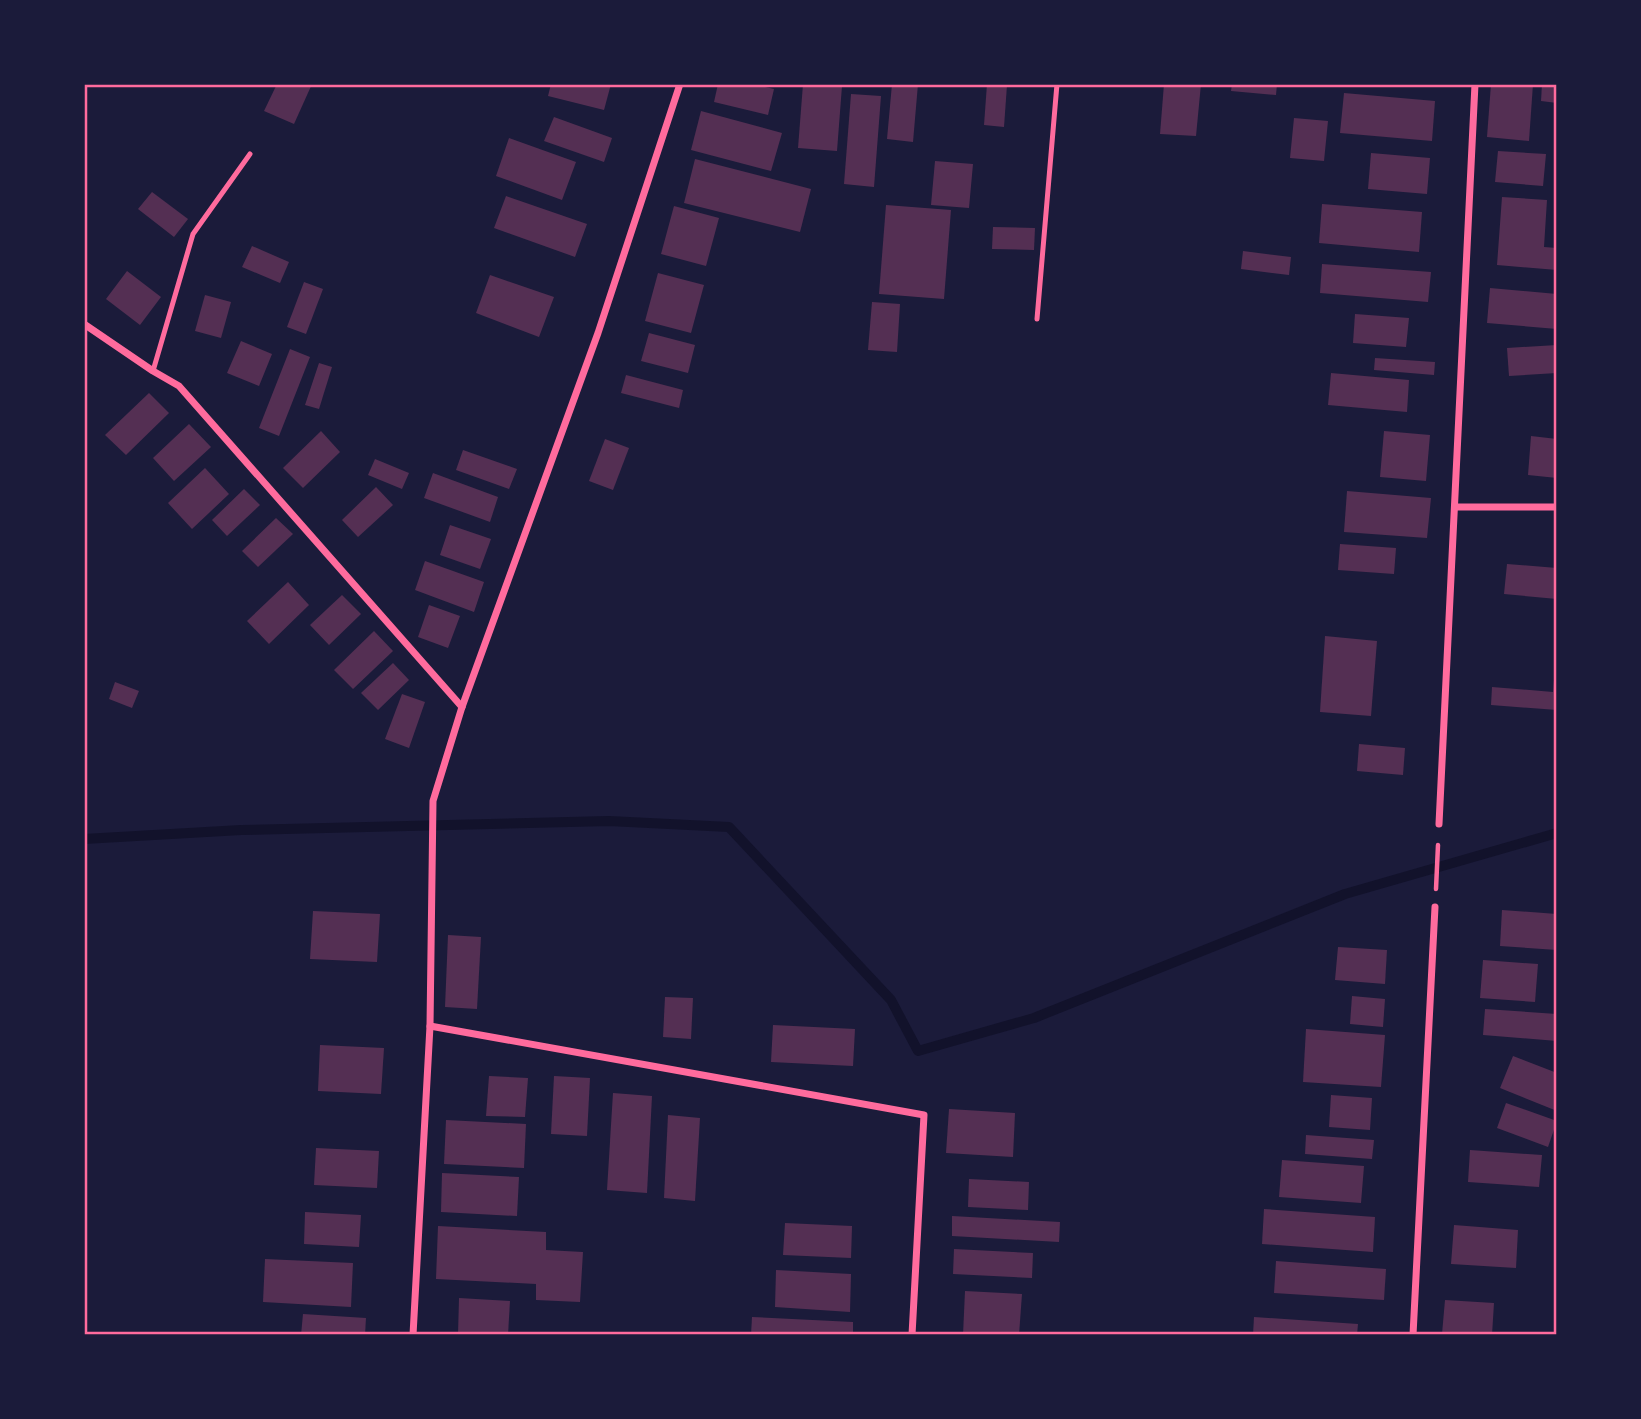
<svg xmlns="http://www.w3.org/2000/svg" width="1641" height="1419" font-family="'Open Sans',sans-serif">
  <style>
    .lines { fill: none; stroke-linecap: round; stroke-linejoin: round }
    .stream { stroke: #12122b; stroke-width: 10 }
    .building { fill: #542f53 }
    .path { stroke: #ff6b9d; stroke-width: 4.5 }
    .service { stroke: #ff6b9d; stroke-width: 5 }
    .minor { stroke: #ff6b9d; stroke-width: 7 }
    .neatline { fill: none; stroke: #ff6b9d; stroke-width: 2.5 }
  </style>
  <rect width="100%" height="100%" fill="#1b1b3a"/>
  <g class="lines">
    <polyline class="stream" points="84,839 241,830 609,821 729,827 891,1000 918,1051 1034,1018 1345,894 1557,833"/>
  </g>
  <g class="building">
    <polygon points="277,84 312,84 294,124 264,111"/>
    <polygon points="551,84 611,84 604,110 548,96"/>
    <polygon points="718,84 753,84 774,89 768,115 714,102"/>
    <polygon points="803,84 842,86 837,151 798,148"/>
    <polygon points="892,84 918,84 913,142 887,139"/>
    <polygon points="987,84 1007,85 1004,127 984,125"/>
    <polygon points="1164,84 1201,84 1196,136 1160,134"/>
    <polygon points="1232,84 1277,84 1276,95 1231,91"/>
    <polygon points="1491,84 1533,84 1529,141 1487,137"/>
    <polygon points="1542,84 1557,84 1557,103 1541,101"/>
    <polygon points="1344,93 1435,101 1432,141 1340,133"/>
    <polygon points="851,94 881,96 874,187 844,184"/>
    <polygon points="701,111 782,133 771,171 691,150"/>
    <polygon points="554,117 612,138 604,162 544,141"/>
    <polygon points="1294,118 1328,121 1324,161 1290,158"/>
    <polygon points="509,138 576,162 562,200 496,176"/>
    <polygon points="1498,151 1546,154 1543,186 1495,182"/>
    <polygon points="1371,153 1430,158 1427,194 1368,189"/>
    <polygon points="695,159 811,189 800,232 684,203"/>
    <polygon points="935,161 973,164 969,208 931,205"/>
    <polygon points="152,192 188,219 174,237 138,209"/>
    <polygon points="506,196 587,224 575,257 494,228"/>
    <polygon points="1502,197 1547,200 1544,247 1557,248 1557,270 1497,265"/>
    <polygon points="1322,204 1422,212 1419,252 1319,243"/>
    <polygon points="886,205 951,210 944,299 879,294"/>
    <polygon points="674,206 719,218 706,266 661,254"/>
    <polygon points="993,227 1035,228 1034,250 992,249"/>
    <polygon points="252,246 289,262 280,283 242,267"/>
    <polygon points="1243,251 1291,257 1289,275 1241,269"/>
    <polygon points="1322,264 1431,272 1428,302 1320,293"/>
    <polygon points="127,271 161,297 140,325 106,299"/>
    <polygon points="658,273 704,285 691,333 645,321"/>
    <polygon points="490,275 554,297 539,337 476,313"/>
    <polygon points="304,282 323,289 306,334 287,327"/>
    <polygon points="1490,288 1557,294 1557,329 1487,323"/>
    <polygon points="205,295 231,302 221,338 195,331"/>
    <polygon points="872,302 900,304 897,352 868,350"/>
    <polygon points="1355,314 1409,318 1406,347 1353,343"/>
    <polygon points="649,333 695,345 688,373 641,361"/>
    <polygon points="241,341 272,354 259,386 227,373"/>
    <polygon points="1557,345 1557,373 1509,376 1507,348"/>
    <polygon points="290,349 310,357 279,436 259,428"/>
    <polygon points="1375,358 1435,362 1434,375 1374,370"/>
    <polygon points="319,363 332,367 319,409 305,405"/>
    <polygon points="1331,373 1409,380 1407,412 1328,405"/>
    <polygon points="626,375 683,390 679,408 621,393"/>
    <polygon points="149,393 169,413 126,455 105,435"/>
    <polygon points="189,424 211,447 174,481 153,458"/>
    <polygon points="321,431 340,452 303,488 283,468"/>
    <polygon points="1384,431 1430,435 1426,481 1380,477"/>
    <polygon points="1531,436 1557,439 1557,478 1528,475"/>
    <polygon points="605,439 629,448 613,490 589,481"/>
    <polygon points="463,450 517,469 509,489 456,470"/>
    <polygon points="375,459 409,473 402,489 368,475"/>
    <polygon points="205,468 229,494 192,529 168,503"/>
    <polygon points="433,473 498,497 490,522 424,498"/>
    <polygon points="376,487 393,505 358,537 342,520"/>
    <polygon points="244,489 260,505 227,536 212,520"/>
    <polygon points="1347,491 1431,498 1427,538 1344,532"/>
    <polygon points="276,518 293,534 258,567 242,551"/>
    <polygon points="450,525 491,539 480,569 440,555"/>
    <polygon points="1340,544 1396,548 1394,574 1338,570"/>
    <polygon points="425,561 484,582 474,612 415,590"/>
    <polygon points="1507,564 1557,568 1557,599 1504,594"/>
    <polygon points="288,582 309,605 269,644 247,621"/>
    <polygon points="342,595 361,614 329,645 310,625"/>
    <polygon points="429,605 460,616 448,648 418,637"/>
    <polygon points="374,631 393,651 353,689 334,670"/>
    <polygon points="1325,636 1377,641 1371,716 1320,712"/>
    <polygon points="393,663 409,680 378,710 361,693"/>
    <polygon points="1555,669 1557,670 1557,710 1491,705 1492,687 1553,692"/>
    <polygon points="115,682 139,691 132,708 109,699"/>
    <polygon points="402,694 425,702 409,748 385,739"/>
    <polygon points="1359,744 1405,748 1403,775 1357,771"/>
    <polygon points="1502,910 1557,914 1557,950 1500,946"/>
    <polygon points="313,911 380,914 377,962 310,959"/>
    <polygon points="448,935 481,937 477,1009 445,1007"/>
    <polygon points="1338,947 1387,950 1385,984 1335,980"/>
    <polygon points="1483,960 1538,964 1535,1002 1480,998"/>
    <polygon points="1352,996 1385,999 1383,1027 1350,1024"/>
    <polygon points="665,997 693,998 691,1039 663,1037"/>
    <polygon points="1485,1009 1557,1014 1557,1041 1483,1035"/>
    <polygon points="773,1025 855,1029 853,1066 771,1062"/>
    <polygon points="1306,1029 1385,1035 1381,1087 1303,1082"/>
    <polygon points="320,1045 384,1048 381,1094 318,1091"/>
    <polygon points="1513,1056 1557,1073 1557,1111 1500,1088"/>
    <polygon points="489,1076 528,1078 525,1117 486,1116"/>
    <polygon points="554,1076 590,1078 587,1136 551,1134"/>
    <polygon points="613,1093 652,1096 647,1193 607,1190"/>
    <polygon points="1331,1095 1372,1098 1370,1130 1329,1127"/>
    <polygon points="1506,1103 1557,1121 1548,1147 1497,1128"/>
    <polygon points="949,1109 1015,1113 1013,1157 946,1153"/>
    <polygon points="668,1115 700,1118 695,1201 664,1198"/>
    <polygon points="446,1120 526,1124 524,1168 444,1164"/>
    <polygon points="1306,1135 1374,1140 1372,1159 1305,1154"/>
    <polygon points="316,1148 379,1151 377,1188 314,1185"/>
    <polygon points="1470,1150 1542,1155 1539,1187 1468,1182"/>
    <polygon points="1282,1160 1364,1166 1361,1203 1279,1197"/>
    <polygon points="442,1173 519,1177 517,1216 441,1212"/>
    <polygon points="969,1179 1029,1182 1028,1210 968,1207"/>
    <polygon points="1264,1209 1375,1217 1373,1252 1262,1244"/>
    <polygon points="305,1212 361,1215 359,1247 304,1244"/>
    <polygon points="952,1216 1060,1222 1059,1242 952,1236"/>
    <polygon points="785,1223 852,1226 851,1258 783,1255"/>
    <polygon points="1454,1225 1518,1230 1516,1268 1451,1264"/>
    <polygon points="438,1226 546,1232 546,1250 583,1252 580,1302 536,1300 536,1284 436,1279"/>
    <polygon points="954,1249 1033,1253 1032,1278 953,1274"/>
    <polygon points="265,1259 353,1263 351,1307 263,1302"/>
    <polygon points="1276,1261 1386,1269 1384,1300 1274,1293"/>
    <polygon points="776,1270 851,1274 850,1312 775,1307"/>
    <polygon points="965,1291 1022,1294 1019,1335 963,1335"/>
    <polygon points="459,1298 510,1301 508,1335 458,1335"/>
    <polygon points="1445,1300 1494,1303 1492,1335 1442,1334"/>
    <polygon points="303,1314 366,1318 365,1335 301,1335"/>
    <polygon points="752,1317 853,1322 853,1335 751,1335"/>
    <polygon points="1254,1317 1358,1324 1357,1335 1253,1335"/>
  </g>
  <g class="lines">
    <polyline class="path" points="1436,889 1438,845"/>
    <g class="service">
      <polyline points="1037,319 1057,84"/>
      <polyline points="153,371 193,234 250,154"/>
    </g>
    <g class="minor">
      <polyline points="84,324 153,371 179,386 462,707"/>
      <polyline points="1455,507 1557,507"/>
      <polyline points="1439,824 1475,84"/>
      <polyline points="430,1026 924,1115 912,1335"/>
      <polyline points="413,1335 430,1026 433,801 462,707 598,333 680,84"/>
      <polyline points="1413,1335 1435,907"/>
    </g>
  </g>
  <rect width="1641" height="1419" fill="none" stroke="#1b1b3a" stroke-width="172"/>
  <rect x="86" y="86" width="1469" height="1247" class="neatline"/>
</svg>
